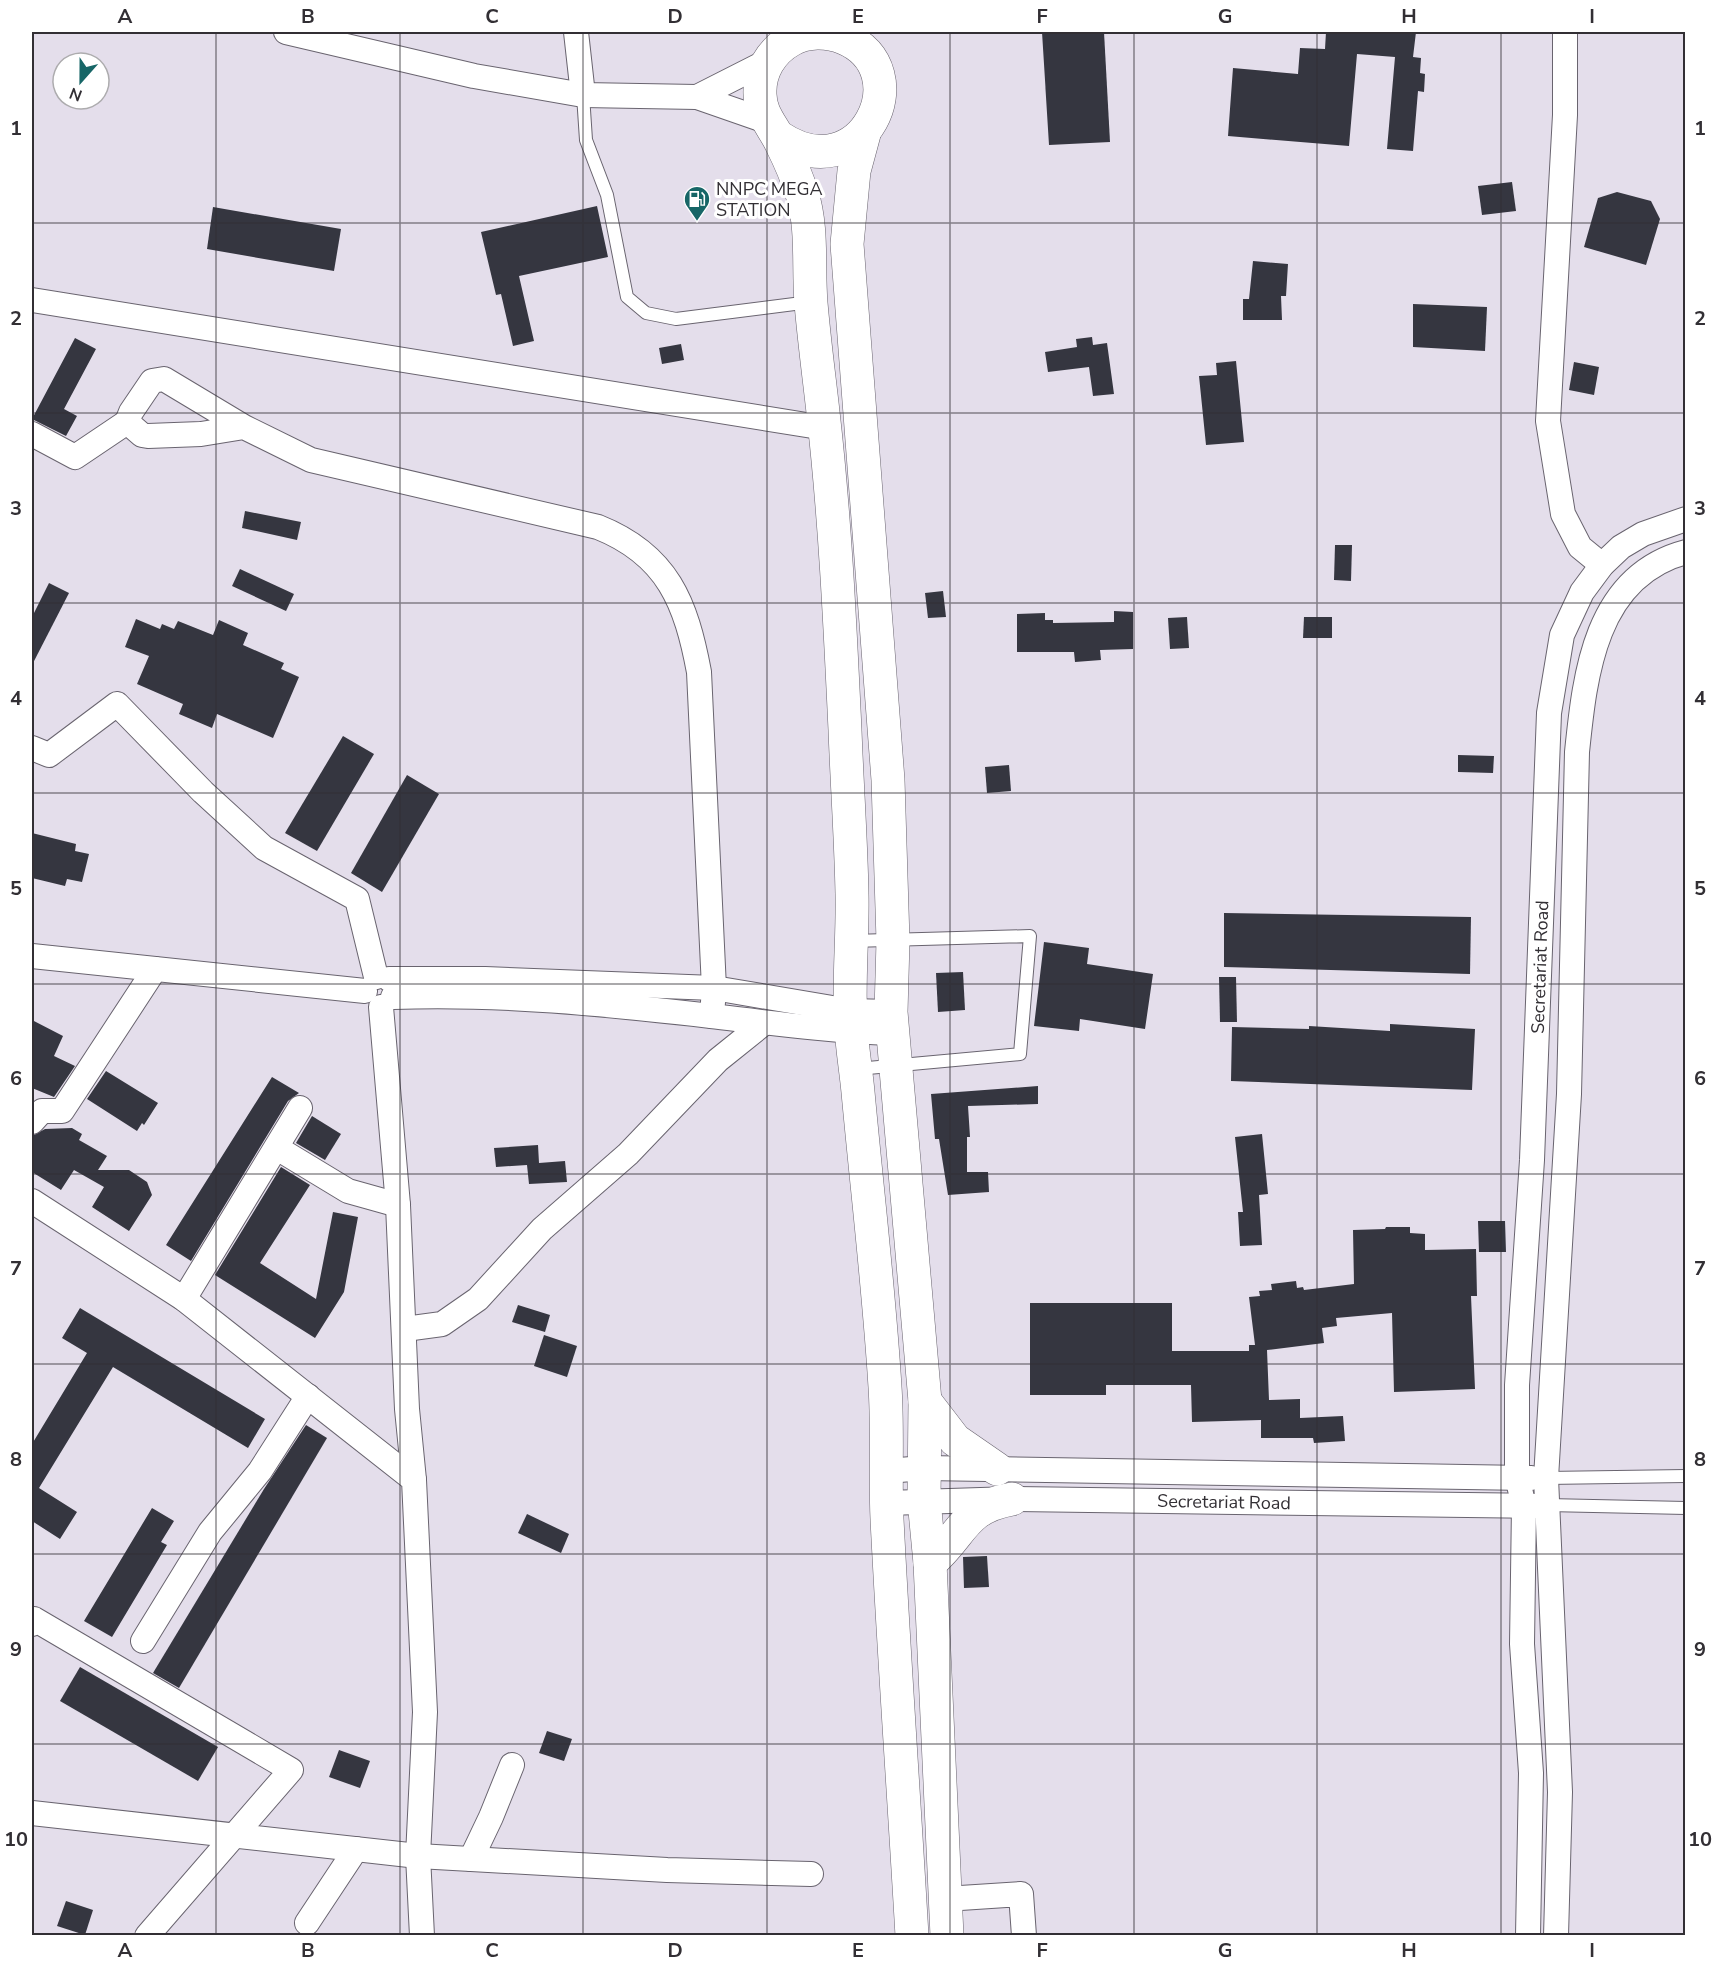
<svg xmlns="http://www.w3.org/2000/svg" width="1717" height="1967" font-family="'Nunito Sans',sans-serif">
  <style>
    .building { fill: #353640 }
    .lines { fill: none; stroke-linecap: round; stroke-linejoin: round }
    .service-casing { stroke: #69646f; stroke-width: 14 }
    .minor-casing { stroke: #69646f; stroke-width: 26 }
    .trunk-casing { stroke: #69646f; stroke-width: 34 }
    .service { stroke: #fff; stroke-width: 12 }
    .minor { stroke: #fff; stroke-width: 24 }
    .trunk { stroke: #fff; stroke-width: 33 }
    .grid { fill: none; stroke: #322f34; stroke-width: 1.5; stroke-opacity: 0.55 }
    .labels { text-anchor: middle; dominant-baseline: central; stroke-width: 6; stroke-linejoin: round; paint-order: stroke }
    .poi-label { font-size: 18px; fill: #322f34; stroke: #fff; text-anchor: start }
    .street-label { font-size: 18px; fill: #322f34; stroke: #fff }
    .neatline { fill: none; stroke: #322f34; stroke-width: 2 }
    .grid-label { font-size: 20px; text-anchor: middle; font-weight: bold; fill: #322f34 }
  </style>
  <rect width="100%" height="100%" fill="#e4deeb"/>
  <g class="building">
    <polygon points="1042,32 1104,32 1110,142 1049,145"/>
    <polygon points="1326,32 1416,32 1413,57 1421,58 1420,73 1425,74 1424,92 1418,91 1413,151 1387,149 1395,57 1357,54 1349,146 1228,136 1233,68 1298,74 1300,48 1325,49"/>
    <polygon points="1512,182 1516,211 1482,215 1478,186"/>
    <polygon points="1617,192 1651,201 1660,219 1646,265 1584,247 1598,198"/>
    <polygon points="597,206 608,257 519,276 534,341 513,346 501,294 496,295 481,232"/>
    <polygon points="213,207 341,229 334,271 207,249"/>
    <polygon points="1253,261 1288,264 1286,296 1281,296 1282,320 1243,320 1243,299 1249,299"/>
    <polygon points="1413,304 1487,307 1485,351 1413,347"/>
    <polygon points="1092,337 1093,345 1107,343 1114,394 1093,396 1089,367 1048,372 1045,352 1077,347 1076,339"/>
    <polygon points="75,338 96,349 64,409 77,416 66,436 32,419"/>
    <polygon points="681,344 684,360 662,364 659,348"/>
    <polygon points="1236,361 1244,442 1206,445 1199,376 1217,375 1216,363"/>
    <polygon points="1574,362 1599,367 1594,395 1569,390"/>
    <polygon points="245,511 301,522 297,540 242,528"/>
    <polygon points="1335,545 1352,545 1351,581 1334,580"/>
    <polygon points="240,569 294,594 286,611 232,586"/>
    <polygon points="49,583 69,593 32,665 32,617"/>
    <polygon points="943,591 946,617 928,618 925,593"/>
    <polygon points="1114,611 1133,612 1133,649 1100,650 1101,660 1075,662 1074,652 1017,652 1017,614 1045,613 1045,620 1053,620 1053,623 1114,622"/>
    <polygon points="1187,617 1189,648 1170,649 1168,618"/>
    <polygon points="1304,617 1332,617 1332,638 1303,638"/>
    <polygon points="136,619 160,629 162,624 174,629 178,621 213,635 219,620 248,633 243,645 284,663 281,669 299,677 273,738 217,714 212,728 179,714 183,704 137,684 149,656 125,647"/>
    <polygon points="343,736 374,754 317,851 285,833"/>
    <polygon points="1458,755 1494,756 1493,773 1458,772"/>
    <polygon points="1009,765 1011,791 987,793 985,767"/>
    <polygon points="407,775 439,794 382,892 351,873"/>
    <polygon points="32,833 76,844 75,851 89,854 82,882 67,879 65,886 32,878"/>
    <polygon points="1224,913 1471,917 1470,974 1224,967"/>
    <polygon points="1044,942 1089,948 1087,964 1153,974 1145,1029 1080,1019 1079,1031 1034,1026"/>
    <polygon points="963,972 965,1010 938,1012 936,973"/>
    <polygon points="1219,977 1236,977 1237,1022 1220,1022"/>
    <polygon points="32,1020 63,1036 54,1056 75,1066 54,1097 32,1088"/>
    <polygon points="1390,1024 1475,1029 1472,1090 1231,1081 1232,1027 1309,1029 1309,1026 1390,1031"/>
    <polygon points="106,1071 158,1103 144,1125 142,1123 137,1131 87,1099"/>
    <polygon points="272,1077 299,1093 288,1101 191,1261 166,1245"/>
    <polygon points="1038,1086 1038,1104 968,1106 970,1137 967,1137 967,1172 988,1172 989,1192 948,1195 939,1139 935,1139 931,1094"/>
    <polygon points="312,1116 341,1134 325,1160 296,1143"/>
    <polygon points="72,1128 82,1134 79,1140 107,1156 98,1170 129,1170 147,1182 152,1195 129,1231 92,1207 104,1187 74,1170 61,1190 32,1172 32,1136 45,1129"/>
    <polygon points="1262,1134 1268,1194 1259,1195 1262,1245 1240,1246 1238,1212 1243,1212 1235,1137"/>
    <polygon points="538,1145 539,1163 565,1161 567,1182 529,1184 527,1165 496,1167 494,1148"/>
    <polygon points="281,1167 310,1185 260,1263 316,1299 333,1212 358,1217 344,1292 315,1338 215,1275"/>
    <polygon points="1478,1221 1505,1221 1506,1252 1479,1252"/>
    <polygon points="1386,1227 1410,1227 1410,1233 1425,1234 1425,1250 1476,1249 1477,1296 1471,1296 1475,1389 1394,1392 1392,1313 1336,1318 1337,1326 1322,1328 1324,1343 1267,1350 1269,1400 1300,1399 1300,1418 1343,1416 1345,1441 1314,1443 1313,1438 1261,1438 1261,1420 1192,1422 1191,1385 1106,1385 1106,1395 1030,1395 1030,1303 1172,1303 1172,1351 1249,1351 1249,1345 1255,1345 1249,1297 1260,1296 1259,1291 1272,1290 1271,1284 1296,1281 1297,1288 1303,1287 1304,1290 1354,1284 1353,1230 1385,1229"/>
    <polygon points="518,1305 550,1315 545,1332 512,1322"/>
    <polygon points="80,1308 265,1419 248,1448 113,1367 39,1488 77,1512 60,1539 32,1521 32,1444 87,1353 62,1338"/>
    <polygon points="544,1335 577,1346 567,1377 534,1366"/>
    <polygon points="306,1425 327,1438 179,1688 153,1673 264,1489"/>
    <polygon points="152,1508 174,1521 161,1542 167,1545 112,1637 84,1621"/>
    <polygon points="527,1514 569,1534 561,1553 518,1533"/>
    <polygon points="987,1556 989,1587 964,1588 963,1557"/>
    <polygon points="80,1667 218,1747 198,1781 60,1701"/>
    <polygon points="547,1731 572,1739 564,1761 539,1753"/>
    <polygon points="339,1750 370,1761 360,1788 329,1777"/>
    <polygon points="66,1901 93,1910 85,1935 57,1926"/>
  </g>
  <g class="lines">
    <g class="service-casing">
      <g id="service">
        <polyline points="583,95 586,140 607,195 627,297 646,313 676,319 810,302"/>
        <polyline points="852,941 1030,936 1020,1054 857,1069"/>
        <polyline points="1546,1478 1686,1476"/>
        <polyline points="1547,1505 1686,1508"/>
      </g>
    </g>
    <g class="minor-casing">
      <g id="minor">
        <polyline points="286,32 474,76 583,95 697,97 766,121"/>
        <polyline points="576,32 583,95"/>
        <polyline points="1565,32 1565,115 1548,421 1563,514 1580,547 1602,565"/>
        <polyline points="697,97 768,61"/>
        <polyline points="32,300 825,428"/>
        <path d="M244,427l-43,7 -53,2 -6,-1 -15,-13 4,-10 21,-31 12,-2 80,48 67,33 287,67c70,28 88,76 101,145l15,316 -2,28"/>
        <polyline points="32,434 75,457 127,422"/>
        <polyline points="32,748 49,755 117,704 203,792 264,848 357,899 376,977"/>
        <polyline points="32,956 365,991"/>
        <polyline points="389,979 485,979 714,988 850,1011 891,1012"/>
        <path d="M393,997c106,-4 213,7 318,19 60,7 120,15 181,17"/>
        <polyline points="381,1007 398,1205 407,1409 414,1480"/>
        <polyline points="32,1122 42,1111 62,1111 155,969"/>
        <polyline points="277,1148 348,1191 398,1205"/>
        <polyline points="32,1201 184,1299 414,1480 425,1712 418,1856 422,1936"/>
        <polyline points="184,1299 300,1108"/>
        <polyline points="405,1329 442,1324 478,1299 542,1229 628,1154 718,1060 764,1023"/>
        <polyline points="886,1471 925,1468 1531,1478"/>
        <polyline points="887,1503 1012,1499 1538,1506"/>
        <polyline points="32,1624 34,1619 291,1770 147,1936"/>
        <polyline points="143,1641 210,1532 260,1471 308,1396"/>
        <polyline points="32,1813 418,1856 667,1870 811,1874"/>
        <polyline points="471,1859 491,1817 512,1765"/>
        <polyline points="945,1899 1021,1894 1024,1936"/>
        <polyline points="307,1923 356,1849"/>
        <polyline points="1528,1936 1531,1773 1522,1644 1524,1506 1517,1477 1517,1385 1532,1160 1549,713 1562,635 1582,592 1602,565 1621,547 1643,534 1686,519"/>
        <path d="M1556,1936l4,-144 -14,-314 23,-384 8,-342c8,-78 18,-176 109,-200"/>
      </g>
    </g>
    <g class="trunk-casing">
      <g id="trunk">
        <polyline points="864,134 854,171 847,244 888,780 893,941 891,1012 925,1401 924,1500 930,1563 947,1936"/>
        <path d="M779,137c83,56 142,-67 65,-99 -17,-7 -37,-7 -53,2 -20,11 -32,32 -31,54 0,20 13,32 21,49 8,16 16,34 21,51 11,34 6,73 9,109 3,36 8,73 12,109 12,105 17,212 22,318 2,55 6,110 7,164 1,44 -4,88 -1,132 1,22 5,44 7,66 9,98 21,197 27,295 3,44 0,88 2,132 7,139 17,278 25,417"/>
        <polyline points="925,1401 955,1440 997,1469"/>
        <path d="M930,1563c34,-29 32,-55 82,-64"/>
      </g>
    </g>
    <use href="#service" class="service"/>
    <use href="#minor" class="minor"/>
    <use href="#trunk" class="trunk"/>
  </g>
  <path class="grid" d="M216,32v1904M400,32v1904M583,32v1904M767,32v1904M950,32v1904M1134,32v1904M1317,32v1904M1501,32v1904M32,223h1654M32,413h1654M32,603h1654M32,793h1654M32,984h1654M32,1174h1654M32,1364h1654M32,1554h1654M32,1744h1654"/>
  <defs>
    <g id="fuel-pin" transform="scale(1.35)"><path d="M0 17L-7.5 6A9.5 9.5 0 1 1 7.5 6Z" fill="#176667" stroke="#fff"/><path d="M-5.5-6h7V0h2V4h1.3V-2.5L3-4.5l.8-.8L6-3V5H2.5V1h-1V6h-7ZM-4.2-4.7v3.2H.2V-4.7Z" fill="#fff"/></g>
  </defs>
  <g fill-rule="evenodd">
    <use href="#fuel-pin" x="697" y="199"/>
  </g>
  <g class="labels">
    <g class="poi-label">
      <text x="716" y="189">NNPC MEGA<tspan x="716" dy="21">STATION</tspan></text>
    </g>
    <g class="street-label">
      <text transform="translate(1540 967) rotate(-88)">Secretariat Road</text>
      <text transform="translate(1224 1502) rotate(1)">Secretariat Road</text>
    </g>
  </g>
  <rect width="1717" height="1967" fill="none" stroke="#ffffff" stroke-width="66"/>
  <g transform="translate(81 81) rotate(201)"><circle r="28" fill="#ffffff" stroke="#adacae" stroke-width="1.5"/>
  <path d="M0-4.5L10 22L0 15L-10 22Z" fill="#176667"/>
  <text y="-9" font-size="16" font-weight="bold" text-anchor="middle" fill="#322f34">N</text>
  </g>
  <rect x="33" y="33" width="1651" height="1901" class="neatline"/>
  <g class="grid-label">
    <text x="125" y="23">A</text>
    <text x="308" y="23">B</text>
    <text x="492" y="23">C</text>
    <text x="675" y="23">D</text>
    <text x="858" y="23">E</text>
    <text x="1042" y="23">F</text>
    <text x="1225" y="23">G</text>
    <text x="1409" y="23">H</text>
    <text x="1592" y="23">I</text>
    <text x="16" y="135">1</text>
    <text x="1700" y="135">1</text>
    <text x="16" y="325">2</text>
    <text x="1700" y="325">2</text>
    <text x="16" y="515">3</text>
    <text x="1700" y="515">3</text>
    <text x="16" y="705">4</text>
    <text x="1700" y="705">4</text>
    <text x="16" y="895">5</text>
    <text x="1700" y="895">5</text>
    <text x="16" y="1085">6</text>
    <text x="1700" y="1085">6</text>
    <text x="16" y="1275">7</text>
    <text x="1700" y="1275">7</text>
    <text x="16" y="1466">8</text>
    <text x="1700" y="1466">8</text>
    <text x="16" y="1656">9</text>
    <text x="1700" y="1656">9</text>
    <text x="16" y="1846">10</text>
    <text x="1700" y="1846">10</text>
    <text x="125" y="1957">A</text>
    <text x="308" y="1957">B</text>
    <text x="492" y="1957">C</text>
    <text x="675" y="1957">D</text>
    <text x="858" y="1957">E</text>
    <text x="1042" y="1957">F</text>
    <text x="1225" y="1957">G</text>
    <text x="1409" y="1957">H</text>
    <text x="1592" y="1957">I</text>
  </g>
</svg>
